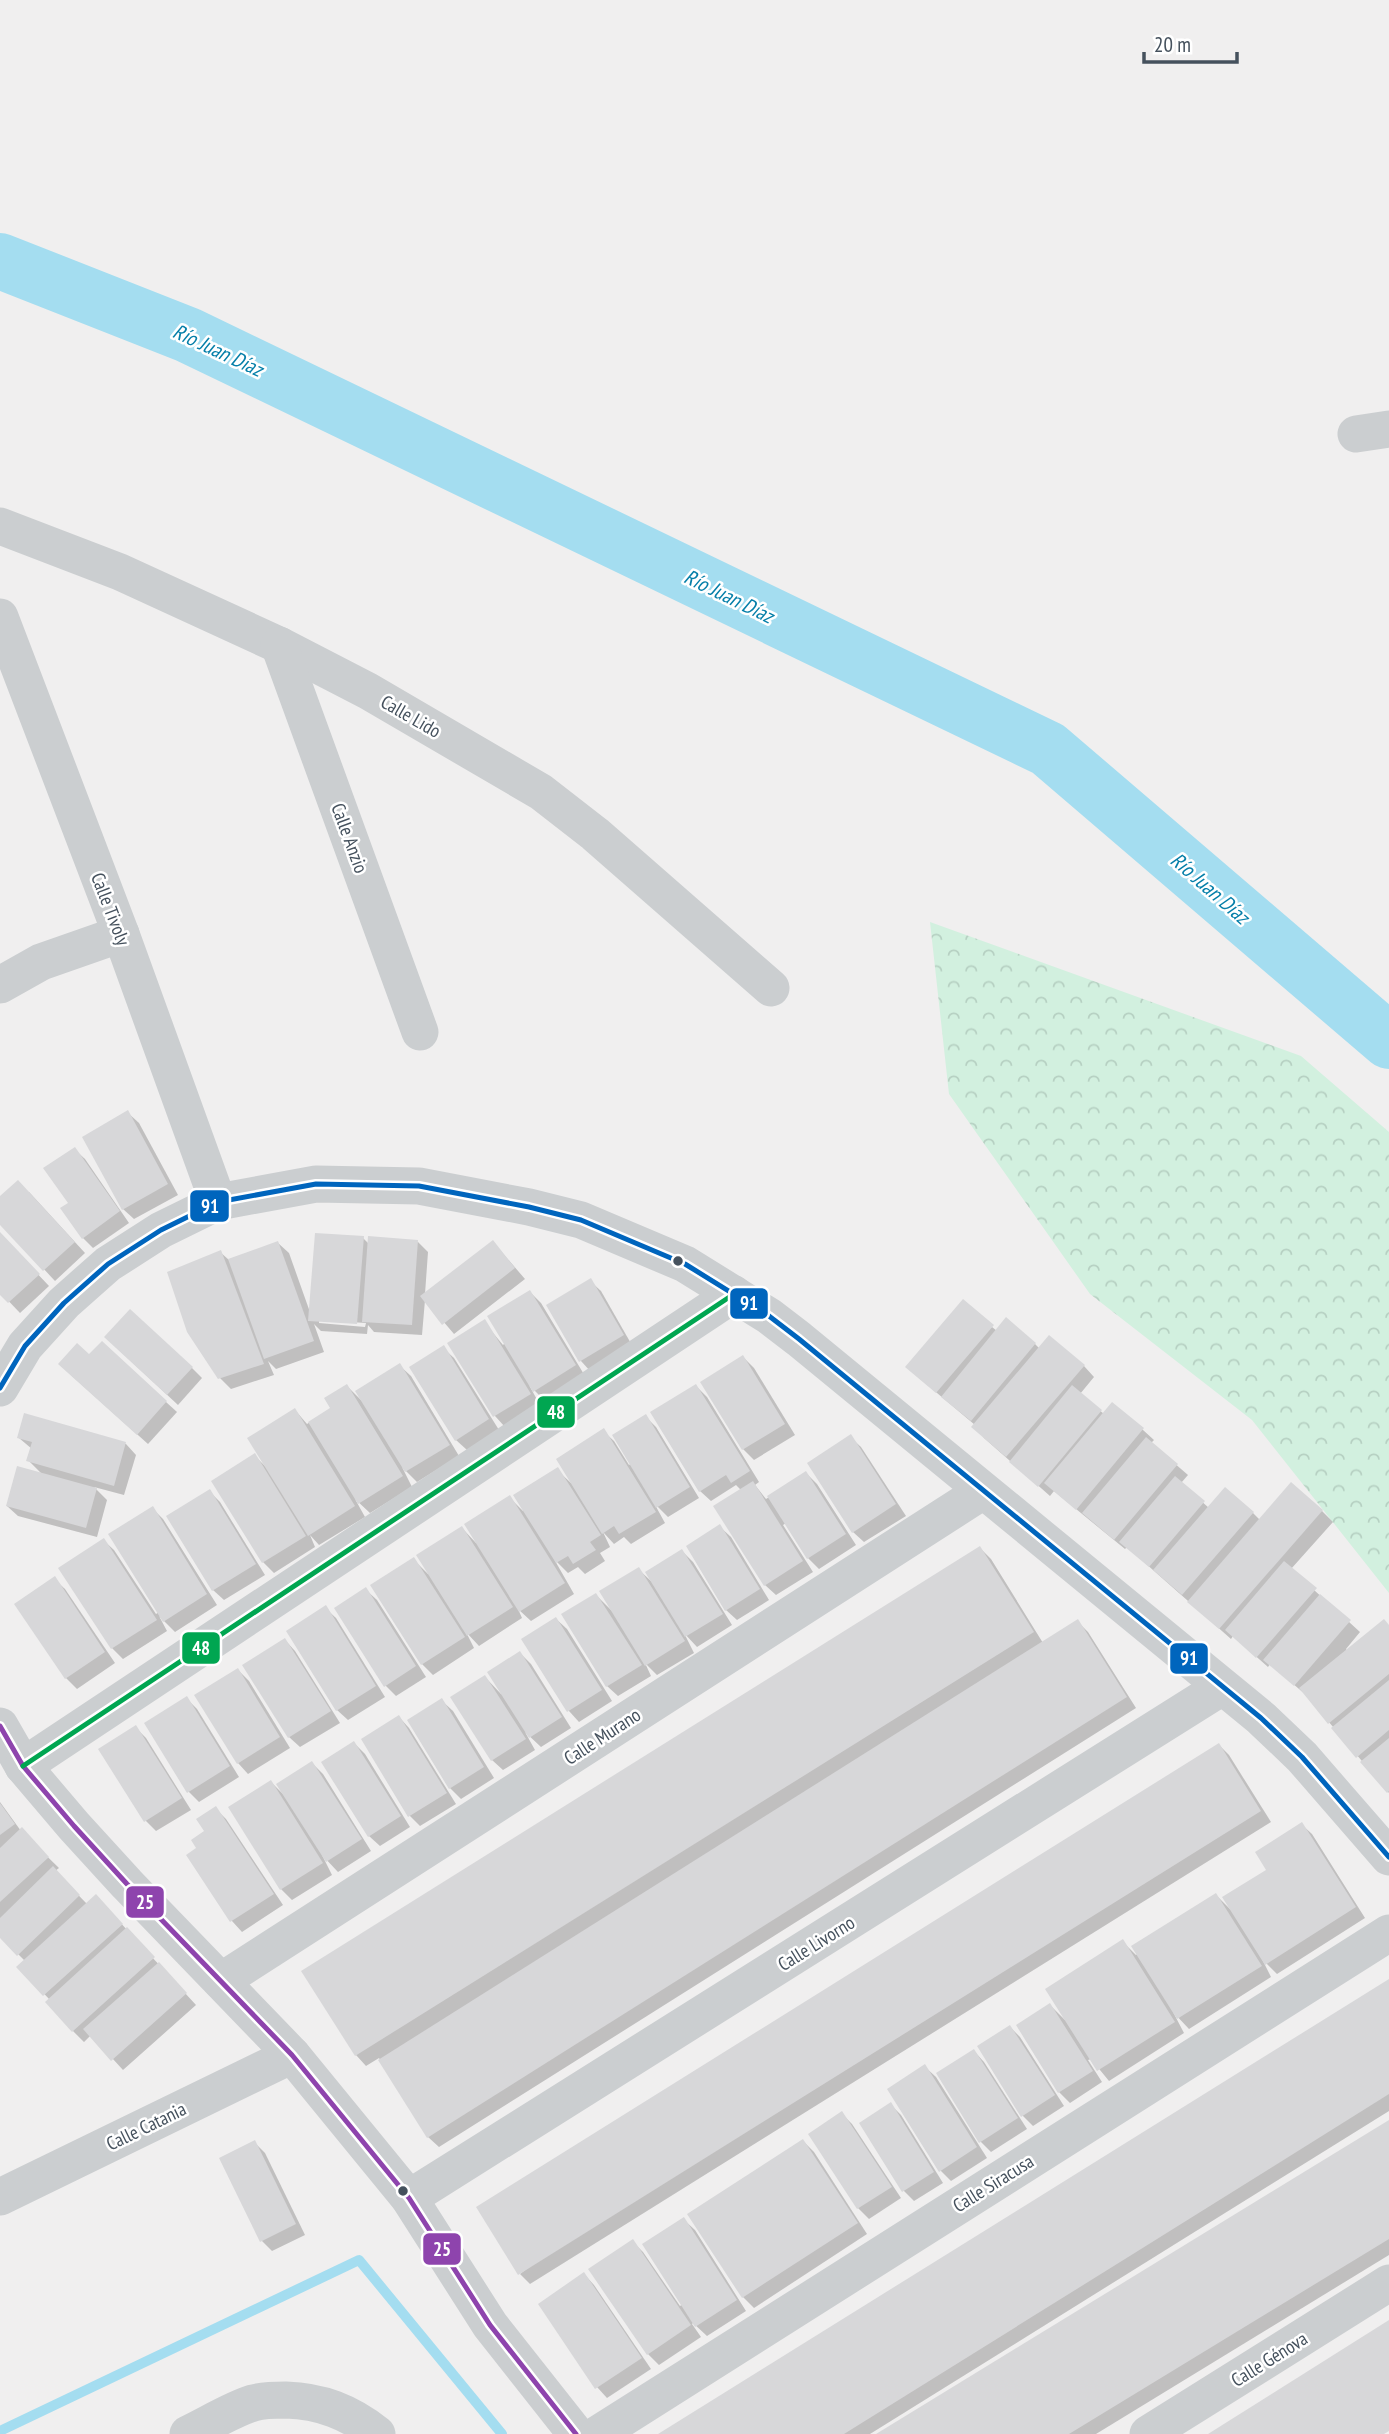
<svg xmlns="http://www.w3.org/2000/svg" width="1389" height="2434" font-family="'PT Sans Narrow',sans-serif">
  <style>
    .forest { fill: url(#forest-crowns) }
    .shadow { fill: #0003; fill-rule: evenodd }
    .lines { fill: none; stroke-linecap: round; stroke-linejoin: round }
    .stream { stroke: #a4ddf0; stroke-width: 10 }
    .river { stroke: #a4ddf0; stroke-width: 56 }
    .building { fill: #d7d7d9 }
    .minor { stroke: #cbced0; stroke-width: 37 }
    .bus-1-casing { stroke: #fff; stroke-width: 10 }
    .bus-2-casing { stroke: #fff; stroke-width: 10 }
    .bus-3-casing { stroke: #fff; stroke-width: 10 }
    .bus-1 { stroke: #0065bd; stroke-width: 5 }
    .bus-2 { stroke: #8e44ad; stroke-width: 5 }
    .bus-3 { stroke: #00a651; stroke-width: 5 }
    .bus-dot { fill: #45515d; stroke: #fff; stroke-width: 2.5 }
    .labels { text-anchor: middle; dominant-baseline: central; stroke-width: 5; stroke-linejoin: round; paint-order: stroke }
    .street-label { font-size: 19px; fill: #45515d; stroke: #fff }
    .water-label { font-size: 21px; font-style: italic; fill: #057fa9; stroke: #fff }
    .line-badge { stroke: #fff; stroke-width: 2.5 }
    .badge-label { font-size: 19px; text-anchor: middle; font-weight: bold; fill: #fff }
  </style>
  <defs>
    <pattern id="forest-crowns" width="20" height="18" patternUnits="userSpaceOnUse" patternTransform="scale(1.75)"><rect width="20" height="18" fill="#d2f0df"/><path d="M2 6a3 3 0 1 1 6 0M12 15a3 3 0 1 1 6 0" fill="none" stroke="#b6d0c2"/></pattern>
  </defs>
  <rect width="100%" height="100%" fill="#f0efef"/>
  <polygon class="forest" points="930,922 1301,1056 1389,1132 1389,1593 1252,1420 1090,1294 949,1094"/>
  <g class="shadow">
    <polygon points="128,1113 139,1123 178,1195 134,1219 123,1209"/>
    <polygon points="74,1149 85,1159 129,1223 93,1248 83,1238 70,1203"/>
    <polygon points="29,1192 85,1253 55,1281 0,1222 0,1199"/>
    <polygon points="0,1234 49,1286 20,1313 0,1292"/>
    <path d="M363,1238l6,6 49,-2 10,10 -3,42 68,-52 32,37 -71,55 -29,-34 -3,35 -48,-3 -6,-7 -1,9 -46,-3 -7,-7 10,28 -48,17 -8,-8 6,14 -43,14 -11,-11v-126l9,8 49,-17 11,10 22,62zM319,1320l47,3 -1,4 -46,-4z"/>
    <polygon points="590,1281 601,1291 633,1347 591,1372 581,1361"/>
    <polygon points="530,1292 541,1303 585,1376 545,1401 529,1385 540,1405 505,1427 495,1416 449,1343 484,1322 503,1345 505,1343"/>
    <polygon points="992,1327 997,1331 1035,1344 1040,1349 1084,1366 1094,1377 1080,1394 1104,1414 1113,1404 1143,1430 1154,1440 1151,1443 1188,1475 1181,1483 1209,1508 1253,1513 1260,1520 1322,1511 1333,1522 1291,1569 1360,1632 1346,1649 1347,1651 1389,1626 1389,1793 1306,1695 1270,1664 1268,1667 1233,1636 1231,1639 1127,1547 1125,1549 1054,1491 1050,1496 984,1438 975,1425 918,1377"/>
    <polygon points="117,1348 192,1368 202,1378 178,1405"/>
    <polygon points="443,1348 454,1358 499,1430 467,1450 456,1440"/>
    <polygon points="89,1356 166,1402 177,1412 148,1444 71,1375"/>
    <polygon points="743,1357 754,1368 795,1435 754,1460 743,1449 702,1382"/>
    <polygon points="400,1366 411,1376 459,1456 417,1482 402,1467 412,1487 370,1513 355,1499 365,1517 319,1545 310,1535 315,1547 274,1573 263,1562 213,1481 255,1456 265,1466 295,1410 307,1424 333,1408 347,1386 362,1401"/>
    <polygon points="696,1386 707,1397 759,1482 755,1485 766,1499 806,1473 817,1484 856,1545 819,1569 808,1558 786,1523 783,1525 813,1572 776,1595 765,1585 741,1490 736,1485 711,1501 700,1491"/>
    <polygon points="25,1415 126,1444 136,1455 124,1495 94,1487 107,1500 97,1537 18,1516 7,1506 43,1475 28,1460 32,1449 19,1438"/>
    <polygon points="645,1416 656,1427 699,1498 668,1517 654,1503 665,1523 631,1544 624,1537 614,1544 603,1532 610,1547 600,1553 605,1561 585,1574 578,1567 568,1573 554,1559 574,1594 531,1621 518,1609 522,1618 479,1646 466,1632 474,1648 433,1675 422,1664 372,1585 413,1559 428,1574 462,1528 476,1543 510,1498 523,1511 557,1470 571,1483 603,1431 614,1441 629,1465 632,1463"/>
    <polygon points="850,1437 861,1447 906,1516 864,1542 853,1532"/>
    <polygon points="209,1491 220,1502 265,1575 224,1600 213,1590"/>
    <polygon points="152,1508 163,1519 217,1605 175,1632 159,1616 167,1631 123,1659 112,1648 103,1540 114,1550 156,1614 159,1612"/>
    <polygon points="720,1527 731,1537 769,1600 737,1620 726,1610"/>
    <polygon points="980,1548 991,1559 1043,1643 1077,1621 1088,1632 1136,1708 439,2147 428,2137 379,2058 366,2066 356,2055"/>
    <polygon points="682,1551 693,1562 732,1625 697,1647 684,1633 694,1653 657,1675 645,1663 651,1676 618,1696 607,1686 596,1595 612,1611 638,1569 651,1581"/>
    <polygon points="54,1579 65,1589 115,1663 77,1689 66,1678 17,1605"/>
    <polygon points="366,1590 377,1600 426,1677 396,1696 385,1685"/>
    <polygon points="325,1608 336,1618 385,1697 348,1720 337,1710"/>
    <polygon points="556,1619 567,1629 612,1701 579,1722 569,1711 524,1639"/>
    <polygon points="285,1640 295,1651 340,1723 300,1747 289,1737"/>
    <polygon points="520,1653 531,1664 571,1728 541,1747 525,1732 535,1750 503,1770 492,1760 485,1677 501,1694"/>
    <polygon points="238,1670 249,1681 290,1748 248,1774 238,1763"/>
    <polygon points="186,1698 197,1709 239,1777 199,1802 189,1792"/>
    <polygon points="442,1701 453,1711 494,1778 461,1799 450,1788"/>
    <polygon points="399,1717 409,1728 456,1804 420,1826 410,1816"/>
    <polygon points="136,1728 146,1738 191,1810 156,1831 146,1821"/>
    <polygon points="354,1743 365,1754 410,1827 380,1846 369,1836"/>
    <polygon points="1219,1745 1229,1755 1271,1822 530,2284 520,2274"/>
    <polygon points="312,1763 323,1774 371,1851 338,1872 322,1855 332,1875 292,1900 281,1889 271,1782 283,1794"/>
    <polygon points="0,1802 21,1831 59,1868 55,1871 87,1904 106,1907 196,2005 123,2070 91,2035 84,2042 73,2031 47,2003 50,2000 19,1967 25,1961 0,1936"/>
    <polygon points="216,1809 226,1819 283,1905 242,1932 232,1921 188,1856 199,1848"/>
    <polygon points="1301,1824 1312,1834 1365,1918 1277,1974 1262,1959 1271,1977 1189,2029 1173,2012 1184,2033 1109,2081 1091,2059 1088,2060 1102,2082 1070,2103 1059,2092 1018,2025 1050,2005 1065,2020 1123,1942 1136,1955 1216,1895 1230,1909 1269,1870"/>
    <polygon points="1389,1981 1389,2111 870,2434 663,2434"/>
    <polygon points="1010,2027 1020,2037 1064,2106 1033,2126 1023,2116"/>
    <polygon points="974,2051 984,2062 1027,2129 991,2152 981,2142"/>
    <polygon points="925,2067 936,2077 987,2158 951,2181 941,2171"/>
    <polygon points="891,2105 901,2115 943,2183 914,2201 904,2191"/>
    <polygon points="842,2114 852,2124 901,2198 869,2219 858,2208"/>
    <polygon points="1389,2122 1389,2255 1096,2434 879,2434"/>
    <polygon points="803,2141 814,2152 867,2234 754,2308 743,2297 690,2215"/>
    <polygon points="254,2142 265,2153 305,2235 272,2251 262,2241"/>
    <polygon points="684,2220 695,2230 746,2311 707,2336 693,2323 692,2324 701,2337 659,2365 648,2354 591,2269 632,2241 643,2252 680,2306 683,2304"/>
    <polygon points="584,2274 594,2285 651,2369 607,2398 597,2387"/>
  </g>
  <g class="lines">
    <polyline class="stream" points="0,2431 359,2260 502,2434"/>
    <polyline class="river" points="0,261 188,335 1048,749 1389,1041"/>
  </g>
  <g class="building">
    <polygon points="128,1110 168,1184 122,1210 82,1137"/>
    <polygon points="75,1147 120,1211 82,1239 60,1208 68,1203 43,1168"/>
    <polygon points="18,1180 75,1242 43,1271 0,1225 0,1196"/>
    <polygon points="0,1232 40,1274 8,1303 0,1295"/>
    <polygon points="315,1233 364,1236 357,1324 308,1321"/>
    <polygon points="368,1236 418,1240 412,1325 362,1322"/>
    <polygon points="493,1240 515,1268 442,1325 420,1296"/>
    <polygon points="278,1241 314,1341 264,1359 228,1259"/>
    <polygon points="221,1250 264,1364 218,1379 187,1332 167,1272"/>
    <polygon points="591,1278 624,1335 579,1362 546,1305"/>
    <polygon points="530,1290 576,1365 533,1392 487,1316"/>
    <polygon points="963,1299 994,1325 936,1393 905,1367"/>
    <polygon points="130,1309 193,1367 167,1395 104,1337"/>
    <polygon points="1006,1317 1036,1343 971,1421 941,1397"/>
    <polygon points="485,1319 531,1394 493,1417 447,1343"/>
    <polygon points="1049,1335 1085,1365 1006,1457 971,1427"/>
    <polygon points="102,1341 167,1401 137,1435 58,1364 77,1343 89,1354"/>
    <polygon points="444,1345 489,1419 455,1441 409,1367"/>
    <polygon points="743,1355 785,1424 742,1450 700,1382"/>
    <polygon points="400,1363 450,1445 405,1472 355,1391"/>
    <polygon points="347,1384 403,1476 358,1504 308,1422 330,1408 324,1398"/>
    <polygon points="696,1384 750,1471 731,1483 726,1475 699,1492 650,1412"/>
    <polygon points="1072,1385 1102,1410 1038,1487 1009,1462"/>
    <polygon points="1112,1402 1144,1428 1076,1510 1044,1483"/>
    <polygon points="295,1408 355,1506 308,1536 247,1438"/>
    <polygon points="24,1413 126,1442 114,1486 26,1461 32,1442 17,1438"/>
    <polygon points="646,1414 690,1487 656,1508 612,1435"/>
    <polygon points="604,1428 656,1512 619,1534 614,1526 602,1534 556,1459"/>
    <polygon points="851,1434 896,1504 852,1533 807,1463"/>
    <polygon points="1146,1437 1178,1464 1114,1540 1082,1513"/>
    <polygon points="255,1453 306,1536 262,1563 211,1481"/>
    <polygon points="17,1466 97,1488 86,1528 6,1506"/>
    <polygon points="558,1467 601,1535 590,1542 596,1550 573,1564 568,1556 556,1563 513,1495"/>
    <polygon points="806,1471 846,1534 807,1559 767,1496"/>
    <polygon points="1175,1476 1205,1501 1149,1567 1119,1542"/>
    <polygon points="753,1481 803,1561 764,1586 713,1506"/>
    <polygon points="1291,1482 1323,1510 1219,1629 1187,1602"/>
    <polygon points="1225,1487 1254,1512 1182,1595 1153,1570"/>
    <polygon points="210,1489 256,1564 212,1591 166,1516"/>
    <polygon points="510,1495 565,1583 519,1612 464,1524"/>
    <polygon points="153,1506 207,1594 163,1622 108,1534"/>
    <polygon points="720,1524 760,1589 725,1611 686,1546"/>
    <polygon points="462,1526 513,1607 467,1636 416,1555"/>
    <polygon points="104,1538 157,1620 111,1649 58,1568"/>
    <polygon points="980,1546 1034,1632 355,2056 301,1971"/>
    <polygon points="682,1549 723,1614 685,1637 645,1572"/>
    <polygon points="414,1557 465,1637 421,1665 370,1585"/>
    <polygon points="1284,1561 1317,1588 1256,1658 1225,1630"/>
    <polygon points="639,1567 685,1641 645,1666 599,1591"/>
    <polygon points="55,1576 105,1652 65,1679 14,1604"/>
    <polygon points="366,1587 416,1666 384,1687 334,1608"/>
    <polygon points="596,1593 642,1665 606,1687 561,1614"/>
    <polygon points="1320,1594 1351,1620 1294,1686 1263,1660"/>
    <polygon points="326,1605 376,1686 336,1711 286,1631"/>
    <polygon points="556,1617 602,1690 567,1712 521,1639"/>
    <polygon points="1078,1619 1127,1697 427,2138 378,2060"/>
    <polygon points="1384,1619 1389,1625 1389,1674 1328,1724 1299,1688"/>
    <polygon points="285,1638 331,1711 288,1738 242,1665"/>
    <polygon points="520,1651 562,1717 529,1738 487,1672"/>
    <polygon points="238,1668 280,1737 237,1764 194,1695"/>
    <polygon points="485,1675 526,1739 491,1761 450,1697"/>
    <polygon points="1389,1680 1389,1730 1356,1758 1331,1728"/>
    <polygon points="187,1696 230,1766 187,1793 144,1723"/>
    <polygon points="442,1698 484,1767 449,1789 407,1720"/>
    <polygon points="399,1715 447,1793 408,1817 361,1739"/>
    <polygon points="136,1725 182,1798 144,1822 98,1749"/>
    <polygon points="1389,1738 1389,1791 1387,1793 1360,1762"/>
    <polygon points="354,1741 401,1816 368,1837 321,1762"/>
    <polygon points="1219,1743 1261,1811 518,2275 476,2207"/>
    <polygon points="312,1761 362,1839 326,1862 276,1784"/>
    <polygon points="271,1780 323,1863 280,1890 228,1807"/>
    <polygon points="0,1803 15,1824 0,1835"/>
    <polygon points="216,1806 274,1894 230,1922 186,1855 196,1848 191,1840 204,1831 196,1819"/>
    <polygon points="1302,1822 1356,1907 1265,1965 1222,1897 1266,1870 1255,1852"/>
    <polygon points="22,1827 49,1857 0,1902 0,1848"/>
    <polygon points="53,1866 80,1895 17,1956 0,1938 0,1918"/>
    <polygon points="1216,1893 1262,1966 1177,2019 1131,1946"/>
    <polygon points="96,1894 123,1924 43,1996 16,1967"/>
    <polygon points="127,1927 155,1957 72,2032 45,2002"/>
    <polygon points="1123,1939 1175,2022 1097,2071 1045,1989"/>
    <polygon points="159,1962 187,1993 111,2061 83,2029"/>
    <polygon points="1389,1979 1389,2094 1133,2254 844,2434 658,2434"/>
    <polygon points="1050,2003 1093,2071 1058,2093 1016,2025"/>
    <polygon points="1010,2025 1055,2095 1021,2117 977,2046"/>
    <polygon points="974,2049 1018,2118 979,2143 936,2073"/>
    <polygon points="925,2064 977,2147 939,2172 887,2089"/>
    <polygon points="891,2102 934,2172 902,2192 859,2123"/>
    <polygon points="842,2111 892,2187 857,2209 808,2134"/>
    <polygon points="1389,2120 1389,2239 1069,2434 876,2434"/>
    <polygon points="803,2139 858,2223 742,2298 687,2214"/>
    <polygon points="255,2140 296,2224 260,2242 219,2158"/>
    <polygon points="684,2217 737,2300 695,2327 642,2244"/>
    <polygon points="633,2239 691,2325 647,2355 588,2269"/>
    <polygon points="584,2272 642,2358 595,2389 538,2304"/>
    <polygon points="1389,2320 1389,2431 1384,2434 1208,2434"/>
  </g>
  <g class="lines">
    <g class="minor">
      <polyline points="1356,434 1389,429"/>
      <polyline points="0,526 120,572 279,645 368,691 541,792 595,834 771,988"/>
      <polyline points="0,617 121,934 218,1202"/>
      <polyline points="279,645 420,1032"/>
      <polyline points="0,985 41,962 121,934"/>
      <polyline points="0,1388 25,1346 64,1303 108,1264 161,1230 218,1202 316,1184 419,1186 529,1207 581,1220 685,1264 769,1316 799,1339 1261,1718 1302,1757 1389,1857"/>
      <polyline points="0,1726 23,1766 74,1826 127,1884 292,2055 409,2198 490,2325 576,2434"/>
      <polyline points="23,1766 734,1294"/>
      <polyline points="221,1981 983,1491"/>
      <polyline points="0,2197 292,2055"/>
      <polyline points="409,2198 1222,1687"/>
      <path d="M188,2434c21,-10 43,-24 65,-31 10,-3 22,-3 33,-3 35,1 63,12 91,34"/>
      <polyline points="598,2434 1389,1933"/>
      <polyline points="1148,2434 1389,2283"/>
    </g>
    <g class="bus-1-casing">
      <polyline id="bus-1" points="0,1388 25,1346 64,1303 108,1264 161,1230 218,1202 316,1184 419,1186 529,1207 581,1220 685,1264 769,1316 799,1339 1261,1718 1302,1757 1389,1857"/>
    </g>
    <g class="bus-2-casing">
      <polyline id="bus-2" points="0,1726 23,1766 74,1826 127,1884 292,2055 409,2198 490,2325 576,2434"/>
    </g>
    <g class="bus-3-casing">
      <polyline id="bus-3" points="23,1766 734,1294"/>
    </g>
    <use href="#bus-1" class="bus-1"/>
    <use href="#bus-2" class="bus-2"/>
    <use href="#bus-3" class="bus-3"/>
  </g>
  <g class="bus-dot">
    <circle cx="678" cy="1261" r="6"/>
    <circle cx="403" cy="2191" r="6"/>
  </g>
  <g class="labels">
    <g class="street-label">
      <text transform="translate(411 716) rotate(30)">Calle Lido</text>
      <text transform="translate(350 838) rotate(70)">Calle Anzio</text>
      <text transform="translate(111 909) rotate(69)">Calle Tivoly</text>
      <text transform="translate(602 1736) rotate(-33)">Calle Murano</text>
      <text transform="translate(816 1943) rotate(-32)">Calle Livorno</text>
      <text transform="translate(146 2126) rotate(-26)">Calle Catania</text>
      <text transform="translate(993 2183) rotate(-32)">Calle Siracusa</text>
      <text transform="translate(1269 2359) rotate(-32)">Calle Génova</text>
    </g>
    <g class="water-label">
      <text transform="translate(218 350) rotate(25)">Río Juan Díaz</text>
      <text transform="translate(729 596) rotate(26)">Río Juan Díaz</text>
      <text transform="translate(1210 888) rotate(41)">Río Juan Díaz</text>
    </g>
  </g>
  <g class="line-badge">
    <rect x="189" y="1189" width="41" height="34" rx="7" fill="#0065bd"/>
    <rect x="729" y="1287" width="40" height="33" rx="7" fill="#0065bd"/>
    <rect x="536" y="1395" width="40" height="34" rx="7" fill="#00a651"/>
    <rect x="181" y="1631" width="40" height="34" rx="7" fill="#00a651"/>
    <rect x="1169" y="1642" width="40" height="33" rx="7" fill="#0065bd"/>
    <rect x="125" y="1885" width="40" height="34" rx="7" fill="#8e44ad"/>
    <rect x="422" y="2232" width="40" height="34" rx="7" fill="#8e44ad"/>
  </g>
  <g class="badge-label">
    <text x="210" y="1213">91</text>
    <text x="749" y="1310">91</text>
    <text x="556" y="1419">48</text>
    <text x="201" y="1655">48</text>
    <text x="1189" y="1665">91</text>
    <text x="145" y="1909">25</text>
    <text x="442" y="2256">25</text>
  </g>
  <path d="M1144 52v10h93v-10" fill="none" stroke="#45515d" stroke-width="3.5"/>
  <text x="1154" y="52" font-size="21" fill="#45515d" stroke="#ffffff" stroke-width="5" paint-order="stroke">20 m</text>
</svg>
